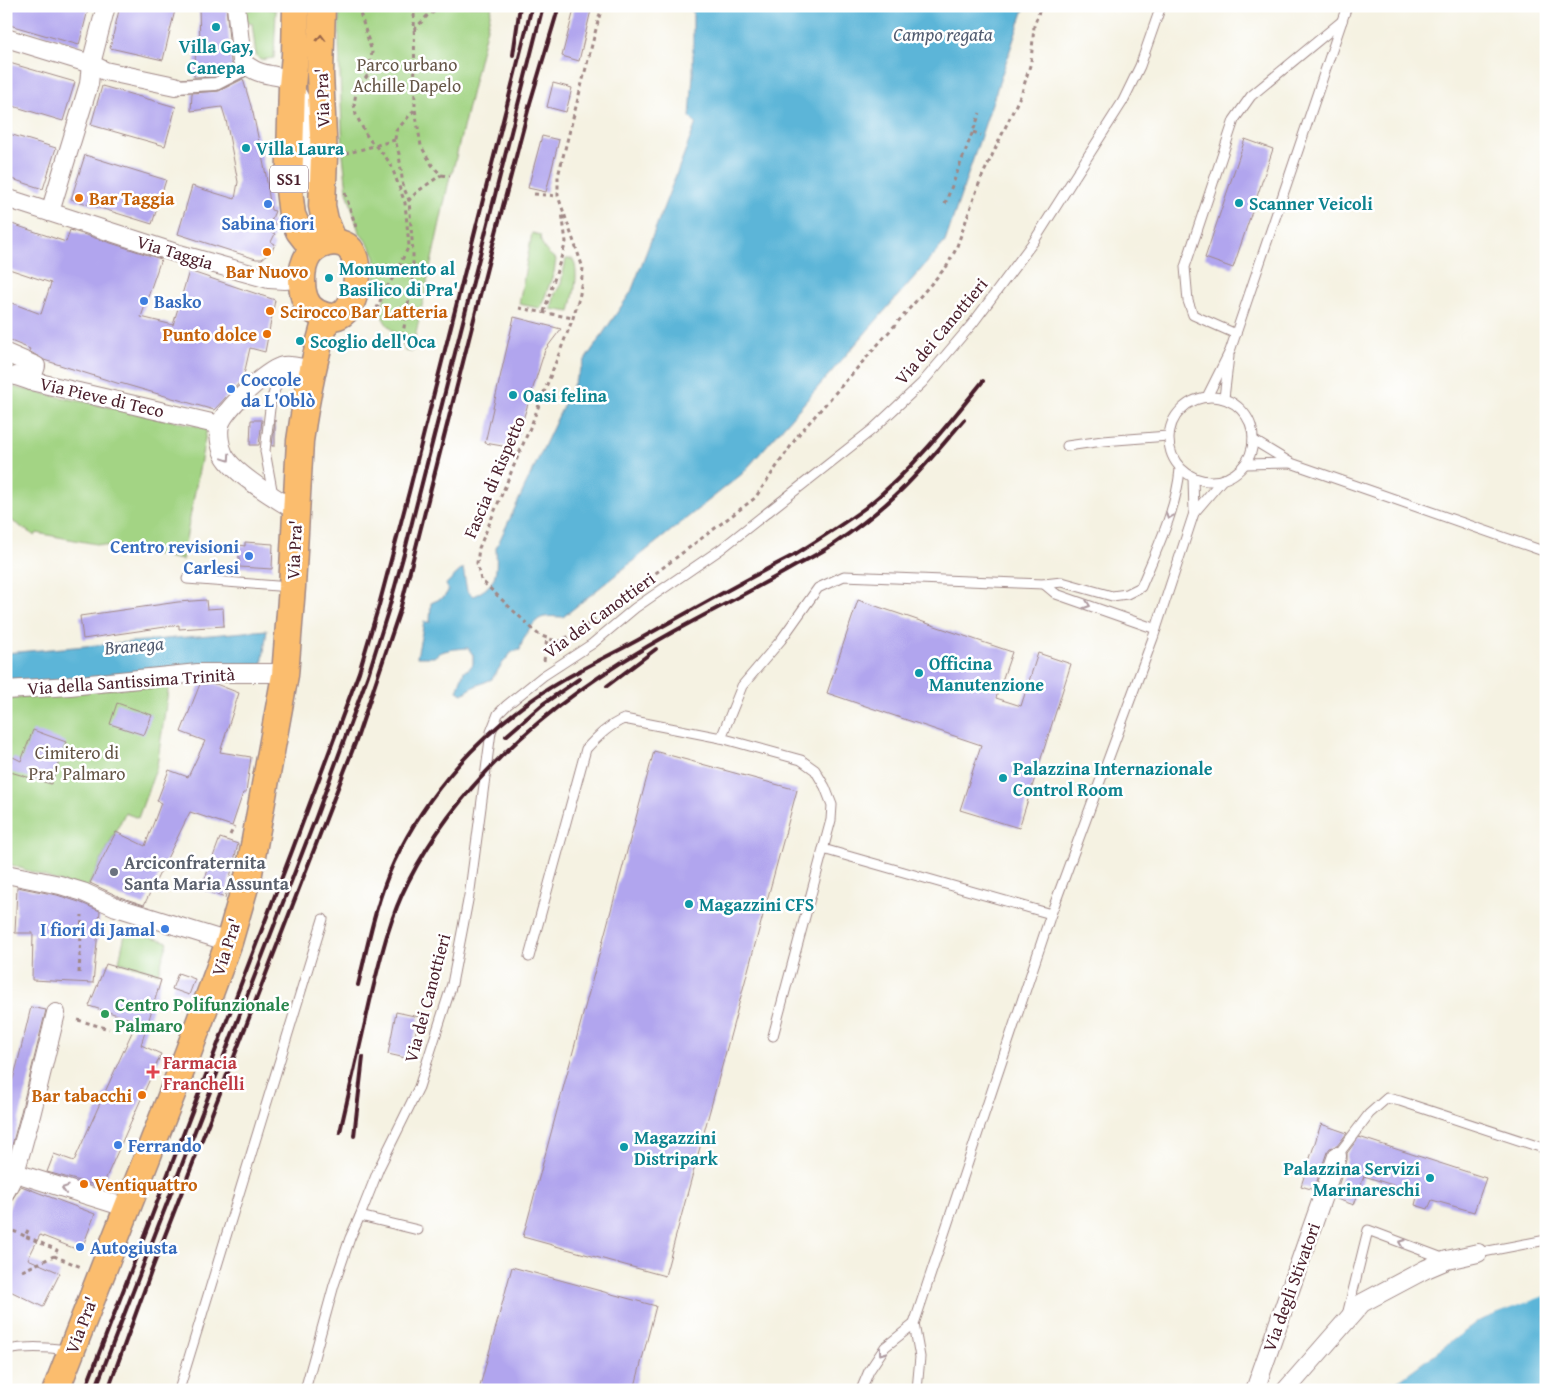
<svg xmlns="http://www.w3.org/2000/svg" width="1552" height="1396" font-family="'Gentium Book Plus',serif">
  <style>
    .green { fill: #a3d484; stroke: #767a58 }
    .water { fill: #5bb5d8; stroke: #526a82 }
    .pier { fill: #f5f2e2 }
    .building { fill: #b1a5ee }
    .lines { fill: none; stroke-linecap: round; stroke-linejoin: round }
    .service-casing { stroke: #a08886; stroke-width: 11 }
    .pedestrian-casing { stroke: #a08886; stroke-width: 15 }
    .minor-casing { stroke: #a08886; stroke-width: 20 }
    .primary-casing { stroke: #a08886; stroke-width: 29 }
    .path { stroke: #a08886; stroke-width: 3; stroke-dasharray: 4 4; stroke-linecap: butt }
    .service { stroke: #fff; stroke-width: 9 }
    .pedestrian { stroke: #fff; stroke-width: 12 }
    .minor { stroke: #fff; stroke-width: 18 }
    .primary { stroke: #fbbd6e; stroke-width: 26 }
    .rail { stroke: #4a1f2b; stroke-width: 4 }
    .oneway { stroke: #9a6649 }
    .oneway2 { stroke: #ae9aa0 }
    .culture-dot { fill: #0f9aa8; stroke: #fff; stroke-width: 2 }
    .food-dot { fill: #e8710a; stroke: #fff; stroke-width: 2 }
    .shop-dot { fill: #3f7fe0; stroke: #fff; stroke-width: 2 }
    .worship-dot { fill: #6b7280; stroke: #fff; stroke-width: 2 }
    .leisure-dot { fill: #2e9e5b; stroke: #fff; stroke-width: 2 }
    .health-dot { fill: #e0444e; stroke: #fff; stroke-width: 2 }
    .labels { text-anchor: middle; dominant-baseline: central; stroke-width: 5; stroke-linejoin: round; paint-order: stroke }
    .shield { fill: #fff; stroke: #80626b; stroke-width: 1 }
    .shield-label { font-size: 16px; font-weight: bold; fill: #4a1f2b }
    .culture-label { font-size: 18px; font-weight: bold; fill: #0d838f; stroke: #fff; text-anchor: start }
    .park-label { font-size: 18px; fill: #655546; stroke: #fff }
    .street-label { font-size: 18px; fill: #4a1f2b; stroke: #fff }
    .food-label { font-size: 18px; font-weight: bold; fill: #c56008; stroke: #fff; text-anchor: start }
    .shop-label { font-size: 18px; font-weight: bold; fill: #366cbe; stroke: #fff; text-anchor: start }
    .worship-label { font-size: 18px; font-weight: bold; fill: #5b616d; stroke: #fff; text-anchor: start }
    .leisure-label { font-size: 18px; font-weight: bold; fill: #27864d; stroke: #fff; text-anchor: start }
    .health-label { font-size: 18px; font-weight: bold; fill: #be3a42; stroke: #fff; text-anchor: start }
    .water-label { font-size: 19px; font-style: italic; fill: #515b70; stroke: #fff }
  </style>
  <rect width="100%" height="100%" fill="#fff"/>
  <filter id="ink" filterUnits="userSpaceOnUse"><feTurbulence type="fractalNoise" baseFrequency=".02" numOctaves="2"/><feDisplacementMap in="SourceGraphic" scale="10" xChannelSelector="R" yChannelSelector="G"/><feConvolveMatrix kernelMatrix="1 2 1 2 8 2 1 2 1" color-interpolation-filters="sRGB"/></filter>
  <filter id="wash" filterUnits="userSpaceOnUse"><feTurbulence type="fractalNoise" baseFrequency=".0096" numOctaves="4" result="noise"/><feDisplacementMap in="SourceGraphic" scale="20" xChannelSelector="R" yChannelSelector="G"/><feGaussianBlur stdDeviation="1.12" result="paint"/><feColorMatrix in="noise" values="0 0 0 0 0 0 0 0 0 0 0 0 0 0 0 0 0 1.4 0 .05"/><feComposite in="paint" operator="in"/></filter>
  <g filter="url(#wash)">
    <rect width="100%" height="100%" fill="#f5f2e2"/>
    <g class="green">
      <path d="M339,6h153l-40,168h-2v2l-38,176 -7,-1c-2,-4 -2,-9 -4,-12 -2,-3 -6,-6 -9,-9 -13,-13 -13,-21 -5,-37l-13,-5 2,-19 -1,-13 -6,-11 -10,-13 -12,-41 -4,-36 -4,-110z"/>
      <polygon points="257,7 276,10 274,58 260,60 256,55 252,23 246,21 243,12"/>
      <path d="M532,233l8,2c1,11 6,18 16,24l-2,13 -13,35 -2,1 -20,-4z"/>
      <path d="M566,259h7c7,16 0,37 -3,53l-19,-3 4,-15 6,-10z"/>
      <polygon points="6,358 20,364 13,387 207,428 182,560 37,533 35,536 6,517"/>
      <polygon points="169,684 157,766 138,818 125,813 86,891 6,863 6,698"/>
      <polygon points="126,929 168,942 158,973 119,962"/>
    </g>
    <g class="water">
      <path d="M693,6h332l-80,236 -203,232 -179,143c-8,0 -17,-2 -24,2 -8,5 -18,22 -19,31l-8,2 -10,12 -10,15 -19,8 -10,7 -6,-3 7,-20 5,-2 4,-5v-9l-5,-7c-12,1 -26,1 -34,9h-17l7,-35h6l1,-19 13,-6 4,-6 -2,-7 17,-16 4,23 6,5c25,-11 24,-24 23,-48l89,-188 46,-68 65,-169 -6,-6 3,-43z"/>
      <polygon points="267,630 262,666 6,685 6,653"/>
      <polygon points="1546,1294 1546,1390 1385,1390 1480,1320"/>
    </g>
    <polygon class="pier" points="1546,1292 1544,1296 1480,1320 1385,1390 1383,1390 1479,1317"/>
    <g id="blocks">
      <g class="building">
        <polygon points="6,6 89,6 79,45 6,24"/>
        <polygon points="120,6 176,6 163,60 110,48"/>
        <polygon points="199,6 226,6 231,62 233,66 214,76 194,77 196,48 200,48"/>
        <polygon points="575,6 592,6 579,61 562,56"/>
        <polygon points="6,62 75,82 63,121 6,104"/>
        <polygon points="243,79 253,113 266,175 271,210 275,211 271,221 275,223 271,232 275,234 271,242 275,244 272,251 262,259 256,259 178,234 192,186 235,199 238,182 226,120 222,107 191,111 192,93 219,91"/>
        <polygon points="553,83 572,88 566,112 547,107"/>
        <polygon points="102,86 176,107 165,146 91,125"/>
        <polygon points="6,133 56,148 43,189 6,177"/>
        <polygon points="542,136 559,140 546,192 528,188"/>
        <polygon points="1245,139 1273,149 1233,268 1205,258"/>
        <polygon points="85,155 166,180 152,224 71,199"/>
        <polygon points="6,222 66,242 70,230 161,259 141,317 173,325 189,271 275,300 265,352 250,348 243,379 214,410 120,383 120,384 44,360 29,351 30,349 6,339 6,301 41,314 51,283 6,268"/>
        <polygon points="514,317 561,329 545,350 514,448 485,443"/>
        <polygon points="251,420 262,420 259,445 250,445"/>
        <polygon points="275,420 275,446 272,446"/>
        <polygon points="245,542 273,544 272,569 239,567 239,545 245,546"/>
        <polygon points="206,600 207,609 223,608 224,626 179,629 179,625 83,639 80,616 178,602"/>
        <polygon points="858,600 1012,652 996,698 1021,706 1038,653 1071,664 1019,828 960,810 981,745 827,693"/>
        <polygon points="200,684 216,684 239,693 220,752 251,757 246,793 243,793 232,826 190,812 144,905 120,897 90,883 116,832 145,846 161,803 157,801 169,770 188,777 205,741 181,732"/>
        <polygon points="117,703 152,715 144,735 110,724"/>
        <polygon points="33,730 66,742 51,784 7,771 13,757 21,761"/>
        <polygon points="654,751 797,790 665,1276 523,1237"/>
        <polygon points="220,838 238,844 225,898 201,889"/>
        <polygon points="17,887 57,895 79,902 100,911 93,983 32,980 33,933 15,933"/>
        <polygon points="106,964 161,980 141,1045 161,1054 102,1187 47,1172 54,1154 74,1161 137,1021 89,1006"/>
        <polygon points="178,973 195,979 189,995 172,989"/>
        <polygon points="31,1007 46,1010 21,1112 8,1160 6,1160 6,1103 17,1065"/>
        <polygon points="396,1012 419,1017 410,1059 388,1054"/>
        <polygon points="1321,1124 1347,1133 1337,1146 1330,1148 1327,1152 1314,1190 1301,1186"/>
        <polygon points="1359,1137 1486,1178 1474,1212 1432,1200 1428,1209 1415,1205 1418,1193 1364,1176 1354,1205 1334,1198 1347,1160 1347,1153"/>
        <polygon points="21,1186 95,1214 81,1251 40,1235 28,1259 60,1273 43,1307 6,1289 6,1216 13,1198"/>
        <polygon points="512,1267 656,1306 634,1390 479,1390"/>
      </g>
    </g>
  </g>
  <g filter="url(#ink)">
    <use href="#blocks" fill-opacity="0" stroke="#a08886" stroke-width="1"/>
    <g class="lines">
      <g class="service-casing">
        <g id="service">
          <polyline points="1236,334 1193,315 1188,301 1185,267 1234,120 1251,96 1342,21"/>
          <circle cx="1211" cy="439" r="42"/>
          <polyline points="1207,397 1230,351 1347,6"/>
          <polyline points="1224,398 1229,356"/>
          <polyline points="1253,440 1291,463 1546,552"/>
          <polyline points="1067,446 1103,441 1168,436"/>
          <polyline points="1245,464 1291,463"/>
          <polyline points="1193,477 1194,513"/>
          <polyline points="273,495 265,451 271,400 284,366"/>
          <polyline points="187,579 290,587"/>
          <polyline points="1044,584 1056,594 1156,629"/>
          <path d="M721,738l21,-52 39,-46 37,-52 26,-12 200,8 18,-2 50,14 15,-2 14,-7c15,-36 36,-79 39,-118"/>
          <polyline points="823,849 1051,914"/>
          <path d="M529,957l57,-208c11,-12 23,-24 38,-30l97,19 80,22 14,10 10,17 7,18 -1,15 -58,216"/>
          <polyline points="1337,1156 1369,1114 1387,1098 1400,1101 1546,1149"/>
          <polyline points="360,1216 418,1230"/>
          <polyline points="1478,1253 1546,1240"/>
          <polyline points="1347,1315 1368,1230 1445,1259"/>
          <path d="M6,1350c21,-4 41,-3 62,0"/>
          <polyline points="179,1390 323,919"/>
          <polyline points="305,1390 334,1285 350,1238 360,1216 379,1168 419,1087 452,984 470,890 491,732 498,714 507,705 543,676 592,644 635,608 721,549 873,429 922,383 973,323 1034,241 1123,101 1140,66 1161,6"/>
          <polyline points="861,1390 869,1371 885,1347 914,1324"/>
          <polyline points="917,1390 920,1357 914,1324 1051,914 1153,638 1194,513 1223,479"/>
        </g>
      </g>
      <g class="pedestrian-casing">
        <polyline id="pedestrian" points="175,86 216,84 249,67"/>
      </g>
      <g class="minor-casing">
        <g id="minor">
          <path d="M236,6l6,55c9,9 17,12 29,14 4,1 9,1 12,3 12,7 19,25 24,37l2,57 7,13 7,4"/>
          <polyline points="6,38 91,64 105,71 175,86"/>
          <polyline points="6,198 179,254 269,279 285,280 302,278"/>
          <polyline points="50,212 89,84 91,64 106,6"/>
          <polyline points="6,353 36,366 31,381 220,425"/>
          <polyline points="16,376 31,381"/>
          <path d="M296,511c-19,-12 -62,-37 -72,-56 -4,-8 -6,-22 -4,-30 4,-16 47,-55 63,-59 7,-2 23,3 30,4"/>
          <polyline points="6,690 70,686 198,673 273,673 285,675"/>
          <polyline points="6,874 60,885 83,892 116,907 229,942"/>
          <polyline points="6,1170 128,1208"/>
          <polyline points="6,1191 15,1173 31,1115 56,1013"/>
          <polyline points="1255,1390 1337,1156"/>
          <polyline points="1286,1390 1362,1303 1426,1269 1447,1260 1478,1253"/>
        </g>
      </g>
      <g class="primary-casing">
        <g id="primary">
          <polyline points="296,6 295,55 292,86 289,190 292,215 299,231 313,249"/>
          <polyline points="322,6 320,74 324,157 322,206 325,220 334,242"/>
          <path d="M334,242c5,1 10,1 14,5 17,14 11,87 -30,66 -13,-6 -16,-19 -16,-32 0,-22 9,-37 32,-39z"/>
          <path d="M56,1390l132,-337 41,-111 20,-69 36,-198 7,-88 8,-146c6,-42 14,-84 27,-124"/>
        </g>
      </g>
      <g class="path">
        <polyline points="358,6 372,52 369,73 356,93 354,104 356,115 368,138 385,156 391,165 405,203 409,246 394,276 384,292 374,315"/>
        <polyline points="414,6 415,109 421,146 432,165 441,175 450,176"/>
        <polyline points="602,6 558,176 558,196 583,268 580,294 573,318 532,423 479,548 477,563 481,580 539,635 558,642 579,631 755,498 799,434 947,266 956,249 980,181 1022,92 1031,62 1034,26 1041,6"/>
        <polyline points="414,30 427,16 444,6"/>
        <polyline points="973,132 981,135"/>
        <polyline points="345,154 395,140"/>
        <polyline points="345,193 356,227"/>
        <polyline points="534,194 558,196"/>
        <polyline points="408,201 418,191 441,175"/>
        <polyline points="945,204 980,113"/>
        <polyline points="400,265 413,268"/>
        <polyline points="519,308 573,318"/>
        <polyline points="544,312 566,242 562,212"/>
        <polyline points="395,341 403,333 413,277 413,253 409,200 403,186 399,154 395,140 396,131 415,109"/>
        <polyline points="544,661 547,638"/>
        <polyline points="230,835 234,827"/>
        <polyline points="79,973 82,915"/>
        <polyline points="78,1020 109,1029"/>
        <polyline points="6,1228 25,1236"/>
        <polyline points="28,1230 25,1236 57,1250 54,1256 81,1267"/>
        <polyline points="22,1271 54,1256"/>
      </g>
      <use href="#service" class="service"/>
      <use href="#pedestrian" class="pedestrian"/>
      <use href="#minor" class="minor"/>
      <use href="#primary" class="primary"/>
      <g class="rail">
        <polyline points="513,55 520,6"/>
        <polyline points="607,686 656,649"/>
        <polyline points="506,736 543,704 579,679"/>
        <path d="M358,985c10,-41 18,-84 36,-123 33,-70 86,-129 151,-171 29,-19 62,-34 93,-51 52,-29 103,-58 156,-85 24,-15 48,-30 71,-47 45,-36 82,-82 118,-127"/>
        <path d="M340,1132c10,-44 20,-88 30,-131 10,-41 19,-82 38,-119 56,-110 157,-191 265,-250 40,-22 82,-43 122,-66 13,-7 27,-14 39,-22 22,-15 44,-32 63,-50 24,-22 45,-49 67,-74"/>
        <polyline points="354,1136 363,1057"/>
        <polyline points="85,1390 292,851 359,672 379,605 409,492 532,6"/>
        <polyline points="95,1390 316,817 368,675 389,608 405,550 543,6"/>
        <polyline points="108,1390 152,1269 356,741 400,610 493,244 530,103 559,6"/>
      </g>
    </g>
    <defs><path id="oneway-chevron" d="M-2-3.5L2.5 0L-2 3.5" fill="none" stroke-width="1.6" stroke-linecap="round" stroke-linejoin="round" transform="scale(1.25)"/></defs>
    <use class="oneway" href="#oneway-chevron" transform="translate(321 38) rotate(-89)"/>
    <g class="oneway2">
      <use href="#oneway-chevron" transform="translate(227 458) rotate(56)"/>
      <use href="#oneway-chevron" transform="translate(1169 516) rotate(111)"/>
      <use href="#oneway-chevron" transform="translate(1087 605) rotate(20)"/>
      <use href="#oneway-chevron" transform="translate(65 1189) rotate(-162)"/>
      <use href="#oneway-chevron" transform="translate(1402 1243) rotate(-159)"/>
      <use href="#oneway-chevron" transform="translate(882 1352) rotate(126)"/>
    </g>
  </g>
  <g class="culture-dot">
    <circle cx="216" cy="27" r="5"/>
    <circle cx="246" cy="148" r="5"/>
    <circle cx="1239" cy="203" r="5"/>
    <circle cx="329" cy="278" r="5"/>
    <circle cx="300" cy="341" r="5"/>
    <circle cx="513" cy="395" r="5"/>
    <circle cx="919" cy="673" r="5"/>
    <circle cx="1003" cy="778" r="5"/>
    <circle cx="689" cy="904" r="5"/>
    <circle cx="624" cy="1147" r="5"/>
    <circle cx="1430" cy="1178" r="5"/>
  </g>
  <g class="food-dot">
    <circle cx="79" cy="198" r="5"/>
    <circle cx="267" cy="252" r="5"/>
    <circle cx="270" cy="311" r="5"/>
    <circle cx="267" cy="334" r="5"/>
    <circle cx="142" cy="1095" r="5"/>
    <circle cx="84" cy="1184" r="5"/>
  </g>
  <g class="shop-dot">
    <circle cx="268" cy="204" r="5"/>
    <circle cx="144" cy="301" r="5"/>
    <circle cx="231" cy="389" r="5"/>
    <circle cx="249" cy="556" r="5"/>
    <circle cx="165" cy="929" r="5"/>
    <circle cx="118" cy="1145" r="5"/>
    <circle cx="80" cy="1247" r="5"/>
  </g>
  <circle class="worship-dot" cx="114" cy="872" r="5"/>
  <circle class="leisure-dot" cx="105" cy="1014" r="5"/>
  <path class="health-dot" d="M150.5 1064.5h5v5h5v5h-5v5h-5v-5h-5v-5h5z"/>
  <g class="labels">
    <rect class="shield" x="270" y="165.5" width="38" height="27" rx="4"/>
    <g class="shield-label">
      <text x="289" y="179">SS1</text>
    </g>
    <g class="culture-label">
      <text x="216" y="46" text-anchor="middle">Villa Gay,<tspan x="216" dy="21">Canepa</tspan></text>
      <text x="256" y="148">Villa Laura</text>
      <text x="1249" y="203">Scanner Veicoli</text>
      <text x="339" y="268">Monumento al<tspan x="339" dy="21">Basilico di Pra'</tspan></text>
      <text x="310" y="341">Scoglio dell'Oca</text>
      <text x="523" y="395">Oasi felina</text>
      <text x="929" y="663">Officina<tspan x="929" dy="21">Manutenzione</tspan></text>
      <text x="1013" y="768">Palazzina Internazionale<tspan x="1013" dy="21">Control Room</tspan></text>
      <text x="699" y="904">Magazzini CFS</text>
      <text x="634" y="1137">Magazzini<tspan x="634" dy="21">Distripark</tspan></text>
      <text x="1420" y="1168" text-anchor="end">Palazzina Servizi<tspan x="1420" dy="21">Marinareschi</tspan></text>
    </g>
    <g class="park-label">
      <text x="407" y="64">Parco urbano<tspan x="407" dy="21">Achille Dapelo</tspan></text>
      <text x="77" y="752">Cimitero di<tspan x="77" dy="21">Pra' Palmaro</tspan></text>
    </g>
    <g class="street-label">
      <text transform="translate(322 98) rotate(-92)">Via Pra'</text>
      <text transform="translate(175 252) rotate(17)">Via Taggia</text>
      <text transform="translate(941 331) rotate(-50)">Via dei Canottieri</text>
      <text transform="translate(102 397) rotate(13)">Via Pieve di Teco</text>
      <text transform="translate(494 477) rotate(-67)">Fascia di Rispetto</text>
      <text transform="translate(294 550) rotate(-87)">Via Pra'</text>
      <text transform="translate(599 615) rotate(-36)">Via dei Canottieri</text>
      <text transform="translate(131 681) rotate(-4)">Via della Santissima Trinità</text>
      <text transform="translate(226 947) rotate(-72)">Via Pra'</text>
      <text transform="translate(427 998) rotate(-75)">Via dei Canottieri</text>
      <text transform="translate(1291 1287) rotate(-70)">Via degli Stivatori</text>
      <text transform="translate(81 1325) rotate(-69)">Via Pra'</text>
    </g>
    <g class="food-label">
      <text x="89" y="198">Bar Taggia</text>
      <text x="267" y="271" text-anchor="middle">Bar Nuovo</text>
      <text x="280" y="311">Scirocco Bar Latteria</text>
      <text x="257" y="334" text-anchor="end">Punto dolce</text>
      <text x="132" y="1095" text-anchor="end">Bar tabacchi</text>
      <text x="94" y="1184">Ventiquattro</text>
    </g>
    <g class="shop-label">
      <text x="268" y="223" text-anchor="middle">Sabina fiori</text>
      <text x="154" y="301">Basko</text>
      <text x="241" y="379">Coccole<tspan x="241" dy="21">da L'Oblò</tspan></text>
      <text x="239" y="546" text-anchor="end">Centro revisioni<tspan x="239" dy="21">Carlesi</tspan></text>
      <text x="155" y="929" text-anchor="end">I fiori di Jamal</text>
      <text x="128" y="1145">Ferrando</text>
      <text x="90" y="1247">Autogiusta</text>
    </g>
    <g class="worship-label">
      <text x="124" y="862">Arciconfraternita<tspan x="124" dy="21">Santa Maria Assunta</tspan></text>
    </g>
    <g class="leisure-label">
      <text x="115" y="1004">Centro Polifunzionale<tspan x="115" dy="21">Palmaro</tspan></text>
    </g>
    <g class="health-label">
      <text x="163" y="1062">Farmacia<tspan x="163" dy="21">Franchelli</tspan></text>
    </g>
    <g class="water-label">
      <text x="943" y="34">Campo regata</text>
      <text transform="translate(134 645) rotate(-5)">Branega</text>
    </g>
  </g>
  <rect width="1552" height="1396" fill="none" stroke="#fff" stroke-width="25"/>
</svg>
